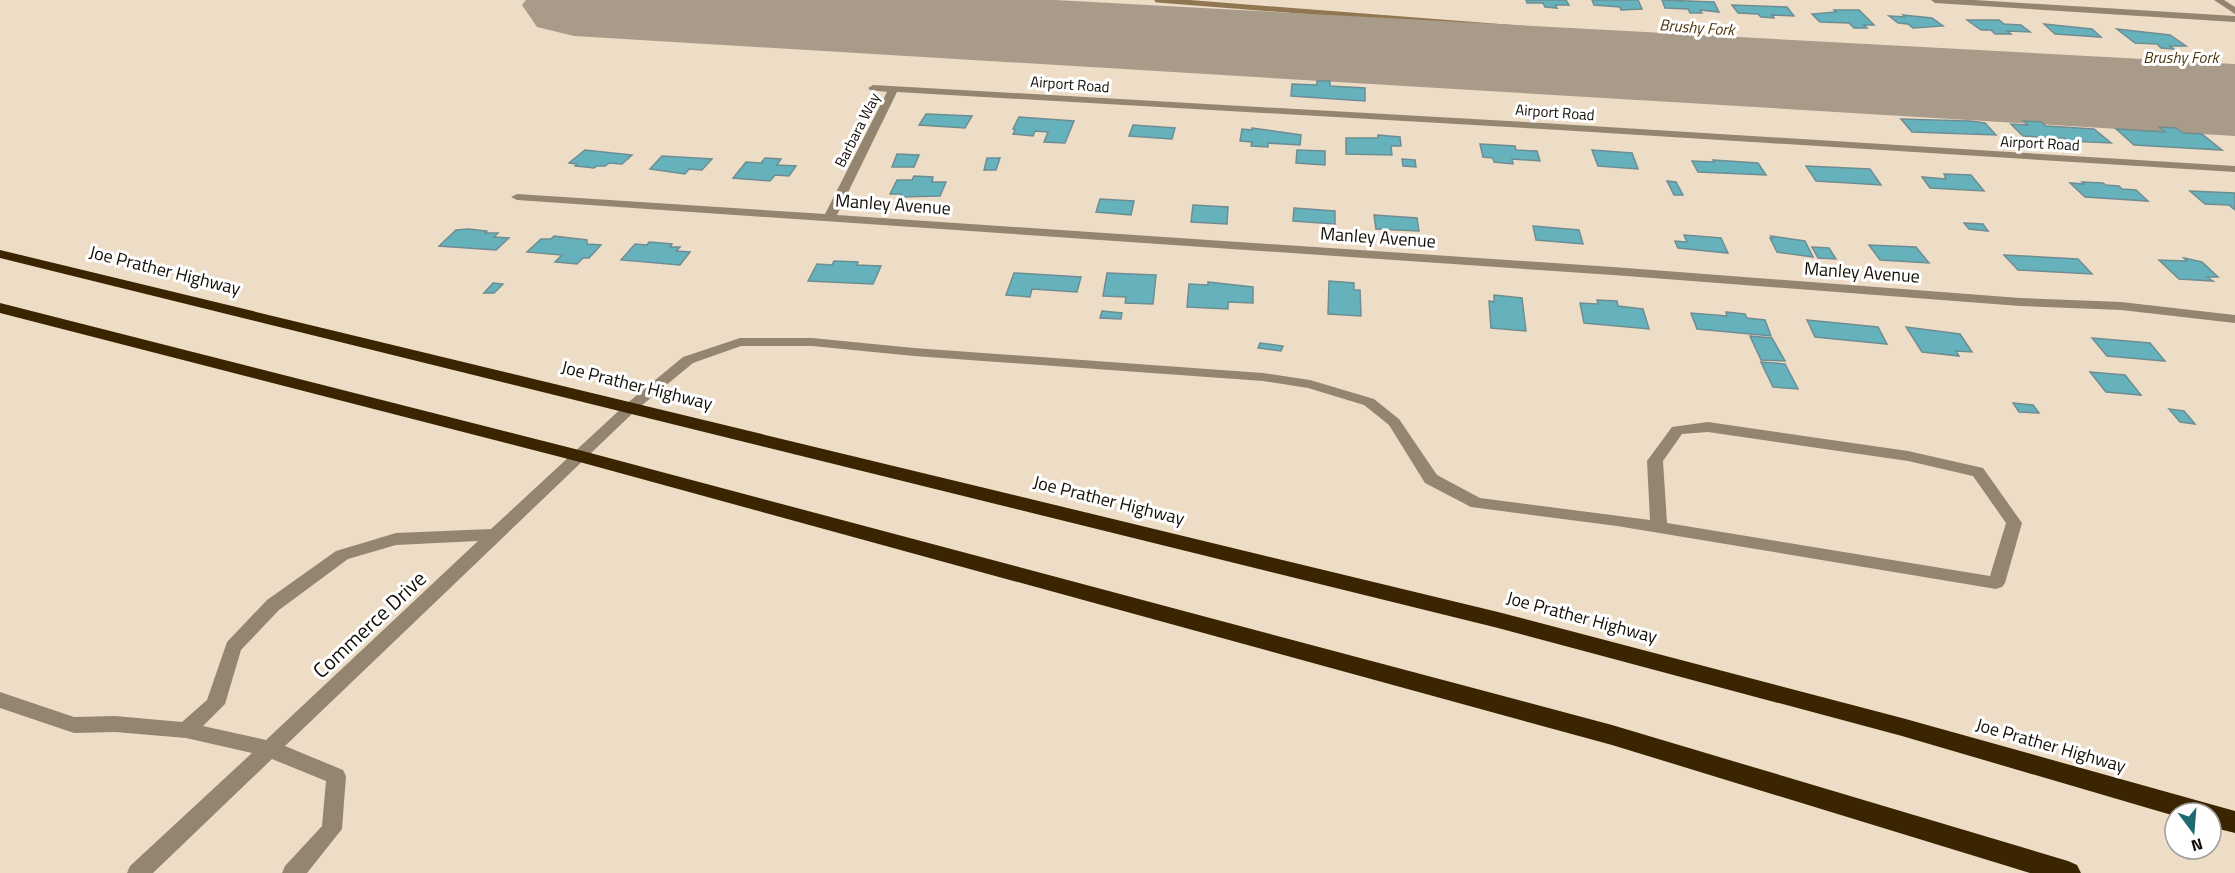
<svg xmlns="http://www.w3.org/2000/svg" width="2235" height="873" font-family="'Titillium Web',sans-serif">
  <style>
    .lines { fill: none; stroke-linecap: round; stroke-linejoin: round }
    .stream { stroke: #907651; stroke-width: 5 }
    .runway { fill: #a89b89; fill-rule: evenodd }
    .building { fill: #65b2bd; stroke: #6e8d92; stroke-width: 1.5 }
    .minor { fill: #948571; fill-rule: evenodd }
    .highway { fill: #3b2500; fill-rule: evenodd }
    .labels { text-anchor: middle; dominant-baseline: central; stroke-width: 6; stroke-linejoin: round; paint-order: stroke }
    .far-street-label { font-size: 15px; fill: #120d06; stroke: #fff }
    .far-water-label { font-size: 16px; font-style: italic; fill: #4e360d; stroke: #fff }
    .street-label { font-size: 18px; fill: #120d06; stroke: #fff }
    .near-street-label { font-size: 21px; fill: #120d06; stroke: #fff }
  </style>
  <rect width="100%" height="100%" fill="#eeddc6"/>
  <g class="lines">
    <polyline class="stream" points="1157,0 1829,52 2182,75 2235,71"/>
    <polygon class="runway" points="526,0 1055,0 2235,64 2235,136 574,36 537,27 522,5"/>
  </g>
  <g class="building">
    <polygon points="1526,0 1566,0 1569,5 1555,5 1557,8 1545,7 1543,3 1527,3"/>
    <polygon points="1592,0 1638,0 1642,9 1621,10 1620,7 1594,5"/>
    <polygon points="1662,0 1714,2 1719,12 1700,10 1702,13 1690,13 1688,9 1665,8"/>
    <polygon points="1732,5 1787,7 1794,16 1772,15 1774,18 1761,17 1758,14 1738,13"/>
    <polygon points="1834,10 1859,10 1874,25 1864,25 1867,28 1854,28 1849,23 1820,22 1812,14 1836,12"/>
    <polygon points="1903,15 1932,18 1943,26 1913,28 1908,24 1898,23 1889,16 1905,17"/>
    <polygon points="1967,20 1999,20 2004,24 2021,25 2030,32 2007,31 2011,34 1995,34 1991,30 1981,30"/>
    <polygon points="2044,24 2092,29 2101,37 2055,34"/>
    <polygon points="2117,29 2170,35 2186,46 2170,46 2174,49 2161,48 2157,44 2135,43"/>
    <polygon points="1317,81 1330,81 1330,86 1365,88 1365,101 1291,96 1292,84 1317,85"/>
    <polygon points="926,114 972,116 965,128 919,125"/>
    <polygon points="1019,117 1074,121 1065,143 1044,142 1048,132 1035,131 1033,136 1013,134 1015,130 1013,129"/>
    <polygon points="1901,119 1970,121 1985,123 1996,135 1912,132"/>
    <polygon points="2024,121 2041,122 2046,126 2094,129 2111,143 2067,141 2064,138 2056,138 2058,140 2043,140 2040,137 2023,136 2011,124 2028,125"/>
    <polygon points="1133,125 1175,128 1172,139 1129,136"/>
    <polygon points="2159,127 2176,128 2183,133 2202,134 2222,150 2134,145 2116,129 2165,132"/>
    <polygon points="1252,128 1301,135 1300,145 1268,143 1268,147 1251,146 1252,142 1240,141 1242,129 1252,130"/>
    <polygon points="1378,135 1400,137 1401,146 1391,146 1392,155 1346,154 1346,138 1378,138"/>
    <polygon points="1480,144 1515,146 1516,150 1537,151 1540,161 1512,159 1513,164 1494,162 1493,158 1483,157"/>
    <polygon points="585,150 632,155 622,164 609,163 605,166 597,166 594,168 575,166 577,164 569,163"/>
    <polygon points="1297,150 1325,151 1325,165 1296,163"/>
    <polygon points="1592,150 1632,153 1638,169 1598,166"/>
    <polygon points="897,154 919,155 914,167 892,167"/>
    <polygon points="662,156 712,159 702,170 689,169 685,174 650,169"/>
    <polygon points="765,158 781,159 777,165 796,166 789,176 775,175 770,181 733,178 746,162 761,163"/>
    <polygon points="987,158 1000,158 996,170 984,170"/>
    <polygon points="1402,159 1415,160 1416,167 1403,166"/>
    <polygon points="1713,160 1758,163 1766,175 1698,172 1692,161 1714,162"/>
    <polygon points="1806,166 1870,169 1881,185 1816,181"/>
    <polygon points="1944,174 1971,175 1984,191 1930,188 1922,177 1946,179"/>
    <polygon points="914,176 933,177 932,182 946,182 940,196 900,197 901,194 890,194 897,180 912,180"/>
    <polygon points="1667,181 1676,182 1683,195 1674,195"/>
    <polygon points="2082,182 2103,183 2106,185 2119,186 2122,189 2136,190 2148,201 2085,197 2070,183 2084,184"/>
    <polygon points="2190,191 2235,193 2235,210 2229,205 2205,204"/>
    <polygon points="1100,199 1134,201 1131,215 1096,212"/>
    <polygon points="1193,205 1228,207 1227,224 1191,222"/>
    <polygon points="1294,208 1335,211 1335,224 1293,221"/>
    <polygon points="1374,215 1417,218 1419,231 1376,229"/>
    <polygon points="1964,223 1983,224 1988,231 1969,229"/>
    <polygon points="1533,226 1579,230 1583,244 1536,240"/>
    <polygon points="468,229 487,231 485,233 498,233 494,237 509,238 496,250 439,246 456,230"/>
    <polygon points="1684,235 1721,238 1728,253 1678,248 1675,241 1687,242"/>
    <polygon points="554,236 587,240 587,244 601,245 589,258 583,258 577,264 555,262 562,255 527,252 541,239 551,239"/>
    <polygon points="1771,236 1805,241 1813,257 1777,252 1770,238 1773,238"/>
    <polygon points="649,242 672,244 670,247 680,247 676,251 690,252 680,265 621,260 635,244 647,245"/>
    <polygon points="1869,245 1916,247 1929,263 1880,260"/>
    <polygon points="1812,247 1829,248 1836,259 1818,258"/>
    <polygon points="2004,255 2078,259 2092,274 2018,270"/>
    <polygon points="2184,258 2202,262 2218,277 2207,277 2213,281 2179,279 2159,260 2187,261"/>
    <polygon points="834,261 858,262 857,265 881,266 873,284 808,281 817,264 832,265"/>
    <polygon points="1014,273 1081,277 1077,292 1032,289 1030,297 1006,295"/>
    <polygon points="1107,273 1156,275 1153,304 1125,303 1126,297 1103,296"/>
    <polygon points="1329,281 1354,283 1354,290 1360,290 1361,316 1328,314"/>
    <polygon points="1208,282 1253,287 1253,303 1228,302 1228,309 1187,307 1189,284 1208,285"/>
    <polygon points="493,283 503,284 494,293 484,293"/>
    <polygon points="1494,295 1522,298 1526,331 1491,328 1489,301 1494,302"/>
    <polygon points="1597,300 1617,301 1618,306 1643,309 1649,329 1584,323 1580,303 1598,304"/>
    <polygon points="1102,311 1122,313 1121,319 1100,318"/>
    <polygon points="1726,312 1745,314 1747,318 1765,320 1771,336 1697,329 1691,313 1727,316"/>
    <polygon points="1807,320 1878,327 1887,344 1815,337"/>
    <polygon points="1906,327 1960,334 1972,352 1956,351 1959,356 1922,352"/>
    <polygon points="1750,336 1772,338 1785,361 1761,360"/>
    <polygon points="2092,338 2150,343 2165,361 2107,356"/>
    <polygon points="1260,343 1283,346 1281,351 1258,348"/>
    <polygon points="1761,362 1785,364 1798,389 1773,387"/>
    <polygon points="2090,372 2125,375 2141,395 2106,392"/>
    <polygon points="2013,403 2033,405 2039,413 2019,412"/>
    <polygon points="2169,409 2184,411 2195,424 2180,422"/>
  </g>
  <g class="lines">
    <g class="minor">
      <polygon points="1931,0 1975,0 2235,16 2235,22 1935,3"/>
      <polygon points="2214,0 2224,0 2235,7 2235,14"/>
      <polygon points="873,85 1543,123 2235,166 2235,172 1543,129 897,92 837,215 1613,267 2020,298 2121,302 2235,315 2235,323 2121,310 2020,306 1613,275 517,200 511,197 517,194 825,214 887,92 870,90 868,88"/>
      <path d="M740,338h72l102,10 349,25 47,7 64,19 25,20 38,56 43,23 170,22 -3,-59 25,-34 36,-5 200,29 75,17 39,55 -17,60 -3,4 -6,2 -379,-63 -146,-19 -46,-24 -36,-58 -25,-20 -56,-17 -45,-7 -349,-25 -102,-10h-71l-48,17 -58,48 -350,335 58,24 3,6 -4,53 -35,44h-25l3,-7 37,-40 4,-45 -54,-22 -119,114h-26l3,-7 122,-113 -66,-15 -71,-6 -41,1 -74,-25v-16l74,25 41,-1 67,6 25,-22 20,-58 40,-42 69,-49 60,-18 95,-4 134,-124 58,-48zM1708,432l200,29 65,15 33,47 -16,53 -323,-53 -4,-62 19,-27zM478,541l-212,199 -63,-14 22,-22 16,-54 38,-40 69,-51 48,-14z"/>
    </g>
    <g class="highway">
      <polygon points="0,250 1498,612 1902,718 2235,811 2235,833 2211,827 2211,813 2175,813 2175,816 1902,736 1498,628 0,258"/>
      <polygon points="0,303 579,450 1612,725 2068,861 2077,865 2081,873 2030,873 1612,745 576,461 0,313"/>
    </g>
  </g>
  <g class="labels">
    <g class="far-street-label">
      <text transform="translate(1070 84) rotate(4)">Airport Road</text>
      <text transform="translate(1555 112) rotate(4)">Airport Road</text>
      <text transform="translate(857 130) rotate(-63)">Barbara Way</text>
      <text transform="translate(2040 143) rotate(3)">Airport Road</text>
    </g>
    <g class="far-water-label">
      <text transform="translate(1697 27) rotate(4)">Brushy Fork</text>
      <text x="2181" y="57">Brushy Fork</text>
    </g>
    <g class="street-label">
      <text transform="translate(893 204) rotate(4)">Manley Avenue</text>
      <text transform="translate(1378 237) rotate(4)">Manley Avenue</text>
      <text transform="translate(165 270) rotate(14)">Joe Prather Highway</text>
      <text transform="translate(1862 272) rotate(4)">Manley Avenue</text>
      <text transform="translate(637 385) rotate(14)">Joe Prather Highway</text>
      <text transform="translate(1109 500) rotate(14)">Joe Prather Highway</text>
      <text transform="translate(1582 617) rotate(15)">Joe Prather Highway</text>
      <text transform="translate(2051 745) rotate(16)">Joe Prather Highway</text>
    </g>
    <g class="near-street-label">
      <text transform="translate(369 624) rotate(-43)">Commerce Drive</text>
    </g>
  </g>
  <g transform="translate(2193 831) rotate(164)"><circle r="28" fill="#ffffff" stroke="#a09e9b" stroke-width="1.5"/>
  <path d="M0-4.5L10 22L0 15L-10 22Z" fill="#1f6973"/>
  <text y="-9" font-size="16" font-weight="bold" text-anchor="middle" fill="#120d06">N</text>
  </g>
</svg>
